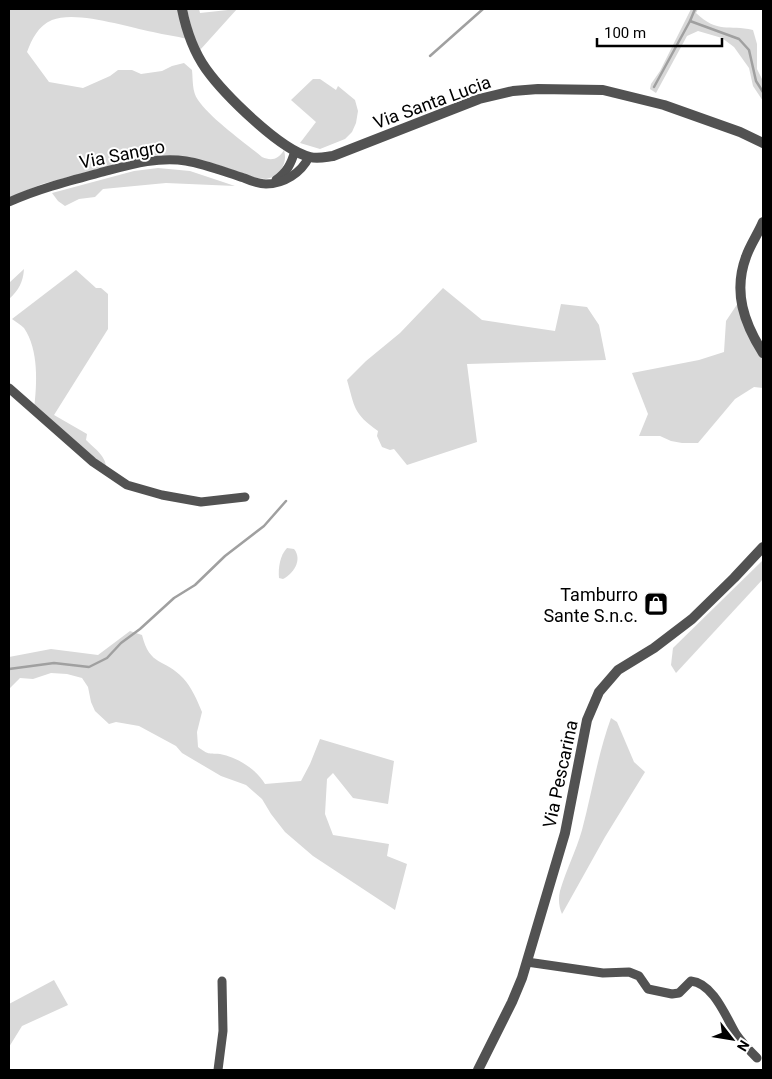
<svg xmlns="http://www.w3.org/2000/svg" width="772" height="1079" font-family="Roboto,sans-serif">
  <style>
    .green { fill: #d9d9d9 }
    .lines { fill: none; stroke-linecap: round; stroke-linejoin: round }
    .stream { stroke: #a0a0a0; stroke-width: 2.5 }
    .minor { stroke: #525252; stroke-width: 9 }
    .tertiary { stroke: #525252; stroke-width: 10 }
    .labels { text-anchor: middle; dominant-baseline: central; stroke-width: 4; stroke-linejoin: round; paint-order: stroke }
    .street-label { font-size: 18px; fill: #000; stroke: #fff }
    .poi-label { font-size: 18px; fill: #000; stroke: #fff; text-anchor: end }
  </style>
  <rect width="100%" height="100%" fill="#fff"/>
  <g class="green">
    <path d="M9,9h170l8,30c-11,-3 -22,-4 -34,-7 -26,-5 -77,-22 -101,-12 -14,6 -20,19 -25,32l22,30 34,6 27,-12 8,-6h14l9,4 21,-3 10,-5 12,-3 8,7c1,10 0,22 6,30 12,18 46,42 64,57 9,4 16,3 22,-7 3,11 -1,17 -7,26l-11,3 -9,-1 -48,-16 -31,-6 -45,4 -91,24 -33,14z"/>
    <polygon points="187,9 199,9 200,13 237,9 200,50 193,34"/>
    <path d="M691,9h7l-2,4c22,21 32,11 57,17l4,14v25l6,12v20l-10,-15 -4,-18 -15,-21 -12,-9 -24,-7 -11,5 -31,57 -6,-4 1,-5 9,-13z"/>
    <polygon points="313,79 320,79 336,90 338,86 355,100 358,111 356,123 352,132 345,139 320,149 300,143 316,122 291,100"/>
    <polygon points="158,168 190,171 235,186 166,183 103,189 95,197 79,199 65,206 58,201 52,193 134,171"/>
    <path d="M24,269c-1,13 -5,21 -15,30v-16z"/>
    <path d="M76,270l20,18h5l7,6v35l-54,86 33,19 -1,6c7,7 20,16 20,27l-72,-58c3,-25 5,-59 -10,-81 -3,-3 -8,-6 -12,-9z"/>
    <path d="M443,288l39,32 73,11 6,-27 26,3 12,18 7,35 -139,4 10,78 -70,23 -13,-16 -4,1 -8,-3 -5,-11 1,-5c-25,-18 -23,-23 -31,-51l19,-19 34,-28z"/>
    <polygon points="738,303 763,357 763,388 754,387 735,399 698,443 682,443 671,441 660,436 639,436 648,414 632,373 699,360 724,352 726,321"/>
    <path d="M287,548l7,1c9,11 -1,25 -11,30l-4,-1c-1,-10 1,-23 8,-30z"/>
    <polygon points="763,560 763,579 676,673 671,665 673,648"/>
    <path d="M130,631l12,4c8,32 22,23 41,43 9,10 14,22 19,34l-5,20 1,15c11,8 9,6 22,7 17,3 36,15 45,30l36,-3 9,-17 10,-25 74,22 -6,43 -35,-6 -20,-25 -6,6 -2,35 8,21 56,9 -2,12 20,8 -12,46 -82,-54 -28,-24 -14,-18 -9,-15 -16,-14 -25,-9 -39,-23 -6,-7 -37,-20 -23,-4 -7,2 -14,-13 -4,-9 -3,-15 -6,-9 -15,-4 -16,-1 -18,6 -13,-1 -11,11v-32l42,-8 47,6z"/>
    <path d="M611,718l6,4 17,40 11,10 -40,65 -43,77c-3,-7 -4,-15 -2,-23 6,-21 16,-40 22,-61 10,-38 16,-76 29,-112z"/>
    <polygon points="54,980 68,1005 22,1026 9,1047 9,1004"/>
  </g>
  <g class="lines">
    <g class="stream">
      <polyline points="690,21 695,9"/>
      <polyline points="430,56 483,9"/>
      <polyline points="654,87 690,21 739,39 749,50 756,81 763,92"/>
      <polyline points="9,669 54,663 89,667 107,658 121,643 140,629 174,598 195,585 225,556 264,526 286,501"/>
    </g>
    <g class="minor">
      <path d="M276,180c11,-8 15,-16 19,-29"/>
      <path d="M9,202c29,-13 60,-21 90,-29 27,-7 58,-17 87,-12 19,3 39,11 58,17 7,3 14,6 22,6 18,0 35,-11 43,-27"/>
      <polyline points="9,388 93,462 127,485 162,495 201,502 245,497"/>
      <path d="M527,962l76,11 26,-1 10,4 9,13 24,5 7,-1 12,-12c22,2 35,36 45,53 6,9 14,17 21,24"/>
      <polyline points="218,1070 223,1031 222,981"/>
    </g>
    <g class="tertiary">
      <path d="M182,9c4,20 12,43 24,60 18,25 74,81 104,88 8,2 15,0 23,-1l146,-57 34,-8 25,-2 65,1 61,15 76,27 23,11"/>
      <path d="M763,222c-5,12 -13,23 -17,35 -13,35 -2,66 17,96"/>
      <polyline points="478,1070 512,1002 522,978 565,833 587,720 599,692 618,670 654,648 692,619 734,578 763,547"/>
    </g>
  </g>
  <defs>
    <g id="shop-square" transform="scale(1.25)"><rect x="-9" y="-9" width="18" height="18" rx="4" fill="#000" stroke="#fff"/><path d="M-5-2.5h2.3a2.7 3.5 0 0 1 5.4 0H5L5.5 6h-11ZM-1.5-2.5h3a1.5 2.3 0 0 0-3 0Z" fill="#fff"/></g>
  </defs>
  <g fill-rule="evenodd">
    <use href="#shop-square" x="656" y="604"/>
  </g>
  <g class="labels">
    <g class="street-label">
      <text transform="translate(432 102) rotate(-20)">Via Santa Lucia</text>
      <text transform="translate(122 154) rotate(-11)">Via Sangro</text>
      <text transform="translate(560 774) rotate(-78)">Via Pescarina</text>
    </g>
    <g class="poi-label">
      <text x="638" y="594">Tamburro<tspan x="638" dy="21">Sante S.n.c.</tspan></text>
    </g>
  </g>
  <rect width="772" height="1079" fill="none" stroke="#000000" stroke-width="20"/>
  <g transform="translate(732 1039) rotate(121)" stroke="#ffffff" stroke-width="4" paint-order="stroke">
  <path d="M0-4L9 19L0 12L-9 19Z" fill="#000000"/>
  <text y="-8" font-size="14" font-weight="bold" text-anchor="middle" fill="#000000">N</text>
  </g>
  <path d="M597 38v8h125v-8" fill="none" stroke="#000000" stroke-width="2.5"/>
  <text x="604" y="38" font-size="15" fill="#000000" stroke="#ffffff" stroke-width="4" paint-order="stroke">100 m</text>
</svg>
